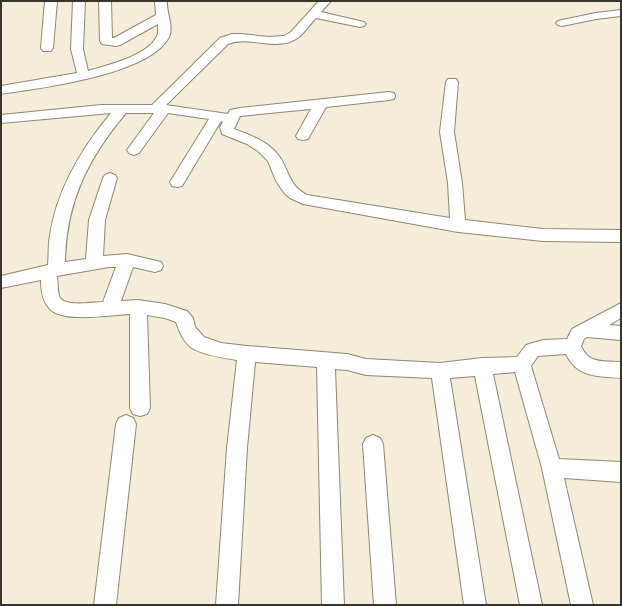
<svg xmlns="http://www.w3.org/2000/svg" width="622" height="606" font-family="'Titillium Web',sans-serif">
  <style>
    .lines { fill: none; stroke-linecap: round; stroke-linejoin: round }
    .street-casing { stroke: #8d8673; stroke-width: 2 }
    .street { fill: #fff; fill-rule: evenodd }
  </style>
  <rect width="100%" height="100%" fill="#f5edd9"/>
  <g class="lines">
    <g class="street-casing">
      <g id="street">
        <polygon points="45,1 57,1 53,48 51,51 43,51 41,48"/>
        <path d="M73,1h12l-2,48 5,22c20,-6 60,-15 69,-35 2,-4 1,-9 1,-12l-38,21 -4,1 -14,-2 -2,-3 -1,-40h12l1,37h2l42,-23 -1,-14h12c-1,11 7,26 2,36 -19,38 -129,51 -168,57v-8l76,-13 -6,-24z"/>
        <path d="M319,1h12l-10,11 43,10 2,2 -2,2 -4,1 -44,-9c-6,6 -11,14 -17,19 -21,16 -48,-2 -71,7l-62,61 62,9 2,-4 10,-2 149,-16 5,1 1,3 -1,3 -5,1 -63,7 -18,32 -5,1 -5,-1 -2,-3 15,-27 -71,7 -6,13c16,6 34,12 45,27 11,16 9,29 28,39l143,23 -2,-35 -8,-51 6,-50 2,-3h8l2,3 -4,50 8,51 3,37 78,9 78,1v12l-78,-1 -85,-9 -155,-28 -13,-6 -5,-4 -9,-13 -8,-20 -10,-10 -11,-7 -25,-10 -2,-7 3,-5 -2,-1 -39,65 -5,1 -5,-1 -2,-4 39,-63 -41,-6 -29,40 -5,2 -5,-2 -2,-3 27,-37h-28c-38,45 -60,89 -61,149l21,-3 3,-39 14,-42 2,-3 5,-2 5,2 2,3 -12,42 -2,36 24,-2 34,8 2,4 -2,4 -6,2 -22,-5 -12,34 17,-1 27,4 22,7 6,7 2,9 9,10 17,6 26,3 100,8 19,5 74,4 42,-5 35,-1 9,-12 17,-5 24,-1 5,-10 49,-26v15l-12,7 12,1v14l-34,-3 -3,2 -3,7c7,18 24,15 40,16v16c-23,-2 -44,0 -55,-24l-28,2 -7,10 28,93 62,3v20l-57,-4 29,127h-22l-29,-137 -27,-96 -22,2 49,231h-22l-45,-229 -25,2 36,227h-22l-32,-227 -66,-3 -19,-5 -12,-1 9,236h-22l-5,-238 -62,-5 -8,86 -9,157h-22l11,-157 10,-88c-13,-2 -34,-5 -45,-12 -8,-5 -13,-17 -16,-26l-11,-4 -18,-3 3,93 -3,6 -7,2 -7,-2 -3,-6v-94c-19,1 -67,9 -80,-5 -8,-8 -9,-19 -9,-29l-40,8v-12l47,-11c1,-10 0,-20 2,-30 7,-46 32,-87 61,-122l-110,10v-8l100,-10h51l68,-67 12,-4h9l28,3 15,-1 7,-4zM109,267h7l-13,35c-9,0 -37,5 -43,-4 -3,-6 -2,-16 -3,-22z"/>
        <polygon points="621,10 621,16 596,19 562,26 558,25 556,23 558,21 562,20 596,13"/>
        <polygon points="126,415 133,418 136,424 116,605 94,605 116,424 119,418"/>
        <polygon points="373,435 380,438 383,444 396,605 374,605 363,444 366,438"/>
      </g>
    </g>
    <use href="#street" class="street"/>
  </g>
  <rect width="622" height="606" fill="none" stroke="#37342c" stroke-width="4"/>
</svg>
